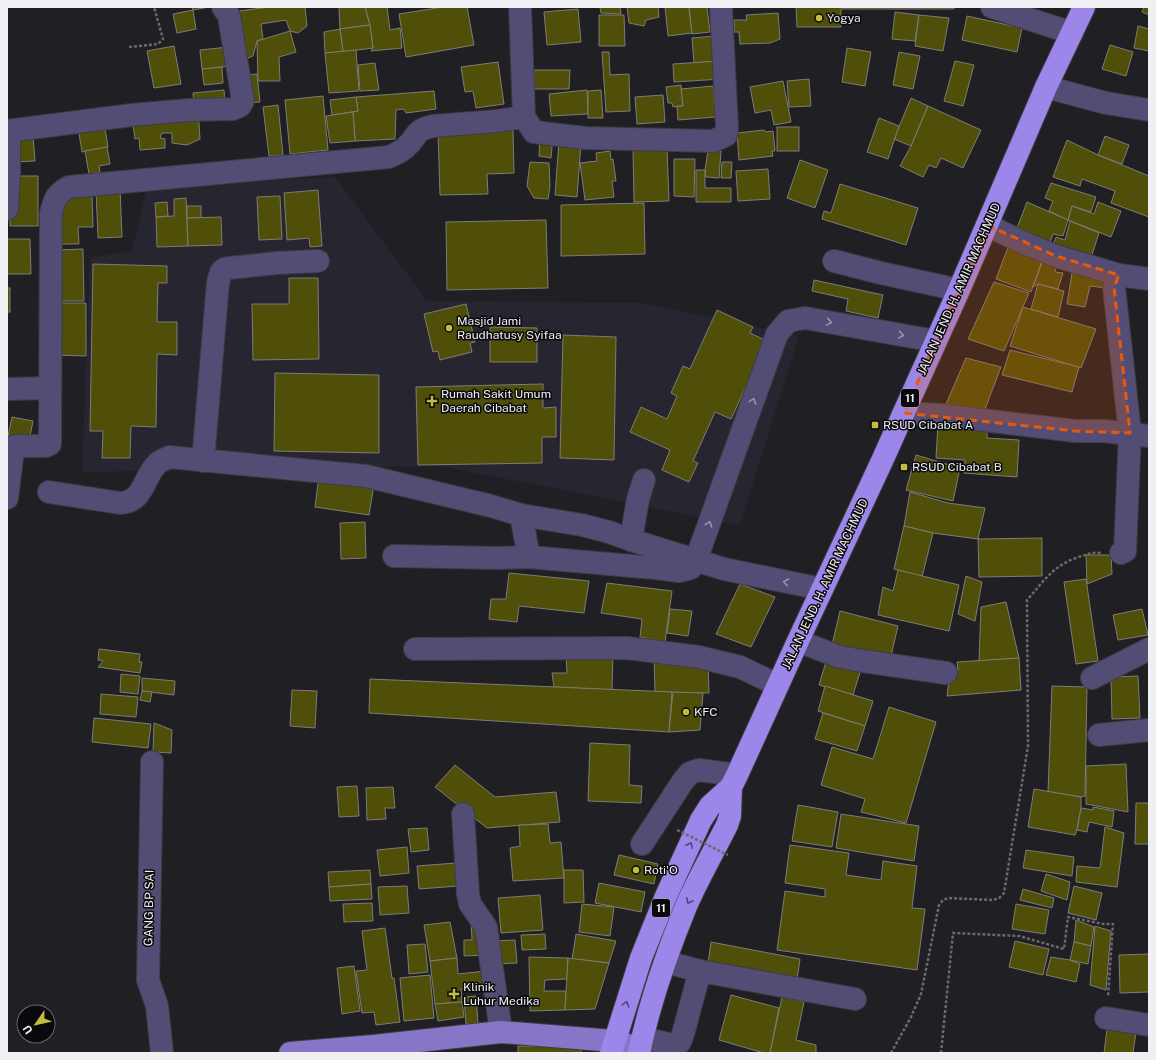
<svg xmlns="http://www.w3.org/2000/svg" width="1156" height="1060" font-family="'Public Sans',sans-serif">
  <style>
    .built { fill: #272530 }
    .building { fill: #504f09; stroke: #7c7d76 }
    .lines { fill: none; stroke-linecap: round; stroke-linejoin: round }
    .minor-casing { stroke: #3d3c41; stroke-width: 24 }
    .major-casing { stroke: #3d3c41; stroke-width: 24 }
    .highway-casing { stroke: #3d3c41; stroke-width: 24 }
    .path { stroke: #6a696e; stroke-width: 2.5; stroke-dasharray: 3 2; stroke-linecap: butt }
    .minor { stroke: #534c74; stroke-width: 22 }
    .major { stroke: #8776c8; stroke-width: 22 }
    .highway { stroke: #9c86ea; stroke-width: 22 }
    .path-bridge { stroke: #6a696e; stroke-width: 2.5; stroke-dasharray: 3 2; stroke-linecap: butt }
    .oneway { stroke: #9a95ad }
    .oneway2 { stroke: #53487b }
    .marked { fill: #e8590c; fill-opacity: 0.2; stroke: #e8590c; stroke-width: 3; stroke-dasharray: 8 5; stroke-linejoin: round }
    .poi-dot { fill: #c0be40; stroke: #0a090c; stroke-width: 1.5 }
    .labels { text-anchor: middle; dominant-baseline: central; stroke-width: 3; stroke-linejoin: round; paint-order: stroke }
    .shield { fill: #0a090c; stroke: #abaaae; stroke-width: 1 }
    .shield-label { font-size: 11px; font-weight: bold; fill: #f0eff3 }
    .poi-label { font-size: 12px; fill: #f0eff3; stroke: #0a090c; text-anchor: start }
    .street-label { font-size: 12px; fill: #f0eff3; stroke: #0a090c }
  </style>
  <rect width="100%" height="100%" fill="#201f24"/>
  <polygon class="built" points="335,177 427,301 643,303 799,336 740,525 440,466 82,472 90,257 132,251 147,187"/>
  <g class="building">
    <polygon points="192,7 209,7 193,10"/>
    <polygon points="270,7 305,7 307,26 298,33 290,31 286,20 261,24 263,39 257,41 253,56 248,58 243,66 231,12"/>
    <polygon points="339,7 365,7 370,25 340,29"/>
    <polygon points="365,7 387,7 390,30 400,28 402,48 371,51 373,48 370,25"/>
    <polygon points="443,7 467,7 474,45 406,57 399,14"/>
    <polygon points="600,7 620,7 621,14 601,13"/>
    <polygon points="627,7 658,7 659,17 646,20 644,26 629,23"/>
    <polygon points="665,7 689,7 692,33 668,36"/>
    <polygon points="689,7 707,7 710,32 692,34"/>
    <polygon points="796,7 954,7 954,9 841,9 841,27 797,27"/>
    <polygon points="1144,7 1149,7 1149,15 1142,12"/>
    <polygon points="578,9 581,42 547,45 544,12"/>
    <polygon points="193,10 196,29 177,33 173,14"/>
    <polygon points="895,12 919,15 915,41 892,39"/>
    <polygon points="778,13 780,39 770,43 740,44 739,32 734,32 734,20 747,20 746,15"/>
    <polygon points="599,15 624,15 625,46 599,46"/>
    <polygon points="919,15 949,18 943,51 915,46"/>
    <polygon points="967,16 1022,28 1017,52 962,40"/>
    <polygon points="370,25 373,48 343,52 340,29"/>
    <polygon points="1138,26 1149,29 1149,51 1134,48"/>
    <polygon points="340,29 343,52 325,53 324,32"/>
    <polygon points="290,31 296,52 279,57 280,81 258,81 257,41"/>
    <polygon points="716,36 718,61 694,63 692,38"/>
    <polygon points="1110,45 1133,52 1126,76 1102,69"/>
    <polygon points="174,46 181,84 154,88 147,51"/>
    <polygon points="228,47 231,66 202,69 200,50"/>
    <polygon points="847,48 871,52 865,86 842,82"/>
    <polygon points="356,50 359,91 329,93 325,53"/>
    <polygon points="602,52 609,52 610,75 629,74 630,111 606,112"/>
    <polygon points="899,52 920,56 913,89 893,85"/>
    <polygon points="718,61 722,79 674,82 673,64"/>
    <polygon points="955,61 974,65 963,106 944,101"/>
    <polygon points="498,62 504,104 476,108 473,91 465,92 461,67"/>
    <polygon points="375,63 379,90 360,91 358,65"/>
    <polygon points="222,67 223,83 204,85 202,69"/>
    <polygon points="534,70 570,70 569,89 534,89"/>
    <polygon points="257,74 260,102 249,103 246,75"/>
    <polygon points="809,79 811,106 789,107 787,81"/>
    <polygon points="783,81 791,122 774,125 771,110 755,113 750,87"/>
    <polygon points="681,85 683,106 673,107 672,103 668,103 666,87"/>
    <polygon points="713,86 715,117 678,120 677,106 683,106 681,89"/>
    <polygon points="224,90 225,105 194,107 193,93"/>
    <polygon points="587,90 588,114 551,116 549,94"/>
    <polygon points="601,90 603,118 588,118 588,91"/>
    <polygon points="434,91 436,109 406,113 404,109 396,110 395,139 355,141 353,112 358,111 356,97"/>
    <polygon points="663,95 665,122 637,124 635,97"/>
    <polygon points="323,96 328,150 290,154 285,100"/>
    <polygon points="356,97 358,111 332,115 330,100"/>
    <polygon points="911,98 928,106 911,146 894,139"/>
    <polygon points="278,105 283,155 269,156 263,107"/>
    <polygon points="928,106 981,130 963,168 941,158 936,168 929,165 923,177 900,166 911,146"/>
    <polygon points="198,110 200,139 187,145 172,143 172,133 162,133 160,138 165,139 165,148 140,150 139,138 135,139 132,116"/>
    <polygon points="353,112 355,141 330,143 326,116"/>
    <polygon points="879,118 899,126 888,159 867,152"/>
    <polygon points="104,122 108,147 82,152 78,127"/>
    <rect x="777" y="127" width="22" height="24"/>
    <polygon points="513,130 514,173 487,174 488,194 440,195 438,132"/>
    <polygon points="764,130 766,132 773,131 775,151 772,151 773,156 739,160 737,133"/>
    <polygon points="33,135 35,161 13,162 11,136"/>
    <polygon points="540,135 553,136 551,158 539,156"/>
    <polygon points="1105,136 1129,145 1122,164 1098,155"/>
    <polygon points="1067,140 1098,155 1149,176 1149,217 1111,203 1115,191 1082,179 1080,186 1053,177"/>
    <polygon points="559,141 581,143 577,197 555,195"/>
    <polygon points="107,147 110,164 99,166 100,172 89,174 85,151"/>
    <polygon points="667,148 669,201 634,202 633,149"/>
    <polygon points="708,150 721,151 719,178 706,177 705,170"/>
    <polygon points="610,151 611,160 613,159 616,181 612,181 614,197 585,200 580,163 597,161 596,153"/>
    <polygon points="674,159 695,159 694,197 674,196"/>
    <polygon points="800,160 828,170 815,208 787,198"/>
    <polygon points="530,162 549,163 550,186 548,199 534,198 527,186"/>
    <polygon points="722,162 732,162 731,178 721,178"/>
    <polygon points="768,169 770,199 738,201 736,171"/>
    <polygon points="696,170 705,170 705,188 731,188 731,202 696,202"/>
    <polygon points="9,176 38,176 38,226 10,226"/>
    <polygon points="1051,183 1096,197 1091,212 1072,206 1068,220 1049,211 1053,201 1045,198"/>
    <polygon points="840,184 918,208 906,245 822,219 824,211 831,213"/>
    <polygon points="120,188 122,237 98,238 96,189"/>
    <polygon points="318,190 322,246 310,247 309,238 287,240 284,193"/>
    <polygon points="92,192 93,227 78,227 79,244 62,244 62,193"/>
    <polygon points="280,196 282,239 259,240 257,197"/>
    <polygon points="186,198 188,246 157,247 156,217 174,216 174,199"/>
    <polygon points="167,202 168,216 156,217 155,203"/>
    <polygon points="1027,202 1068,220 1063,236 1053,234 1048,248 1015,233"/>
    <polygon points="1098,202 1121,211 1111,237 1068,220 1072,206 1094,214"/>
    <polygon points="644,203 645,254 561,256 561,205"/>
    <rect x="187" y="206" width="14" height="12"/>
    <polygon points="221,217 222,245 188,246 187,218"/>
    <polygon points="546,220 548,288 447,290 446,222"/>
    <polygon points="1070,221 1099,233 1091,258 1051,251 1056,237 1065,240"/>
    <polygon points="7,239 30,239 31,274 7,274"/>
    <polygon points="1010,242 1044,255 1031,292 996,279"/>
    <polygon points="83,249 84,301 57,301 56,250"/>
    <polygon points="1043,260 1058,261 1055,272 1063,273 1058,289 1038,284 1033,287"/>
    <polygon points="93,264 167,266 167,283 158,283 157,322 177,322 177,355 157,354 156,427 131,426 130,458 102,458 103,431 90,431"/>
    <polygon points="1073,267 1108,274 1106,288 1090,286 1085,307 1067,304"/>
    <polygon points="289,278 318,278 319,359 253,360 252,304 289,304"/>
    <polygon points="814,280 883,295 878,318 846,311 848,299 812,291"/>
    <polygon points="994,282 1029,293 1004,351 968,339"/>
    <polygon points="1038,284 1064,291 1058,317 1031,309"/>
    <rect x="7" y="288" width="3" height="24"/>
    <polygon points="54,303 86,303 86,356 54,355"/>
    <polygon points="466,304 475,342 470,343 472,352 440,360 438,351 433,352 424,314"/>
    <polygon points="1023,307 1096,329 1081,368 1010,346"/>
    <polygon points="717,310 753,327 750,333 767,341 731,419 715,412 693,461 698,463 689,482 662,470 670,450 630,432 641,407 667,419 677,396 671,393 683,366 690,369"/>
    <polygon points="490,327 537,328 537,362 490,362"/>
    <polygon points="563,335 616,337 614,460 560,458"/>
    <polygon points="1010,350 1079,367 1072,392 1002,375"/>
    <polygon points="966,358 1001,367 985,409 946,404"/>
    <polygon points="275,373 379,375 379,453 274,451"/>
    <polygon points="543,384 543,408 556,407 556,437 542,437 542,463 418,465 416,387"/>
    <polygon points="12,417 33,421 29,441 8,436"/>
    <polygon points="938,424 987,427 987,438 1019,440 1017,477 964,473 965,460 936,458"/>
    <polygon points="916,455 960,468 953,501 906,490"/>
    <polygon points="319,476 374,484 369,515 315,507"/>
    <polygon points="910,492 948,503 985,508 978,539 933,533 904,526"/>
    <polygon points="365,522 366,558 341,559 340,523"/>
    <polygon points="904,526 933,533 922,577 894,569"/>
    <polygon points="1042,538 1042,576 979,577 978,539"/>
    <polygon points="1086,555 1111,555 1112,574 1087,584"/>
    <polygon points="898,570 959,585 949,631 878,615 883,587 893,591"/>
    <polygon points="509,573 589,581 584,613 519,606 517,622 489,619 491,599 506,599"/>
    <polygon points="966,576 982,582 975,621 958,614"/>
    <polygon points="1086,579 1098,661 1076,664 1064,582"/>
    <polygon points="607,583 672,591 665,642 640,637 642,619 601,613"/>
    <polygon points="740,584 775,597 751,647 716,634"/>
    <polygon points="1006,602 1019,658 979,661 981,607"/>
    <polygon points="670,609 692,611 688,636 667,633"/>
    <polygon points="1142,609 1148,635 1118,640 1113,615"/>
    <polygon points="840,611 898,626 890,660 832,645"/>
    <polygon points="99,649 140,654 139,662 142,662 140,673 98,667 103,661 98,660"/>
    <polygon points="613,652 612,690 554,687 552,673 567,673 566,655"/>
    <polygon points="828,655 862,666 853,695 819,685"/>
    <polygon points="654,656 708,662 709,693 655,692"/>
    <polygon points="1019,658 1021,690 947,696 950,673 958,671 957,662"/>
    <polygon points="121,674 140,676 138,694 120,692"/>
    <polygon points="1138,676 1140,718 1112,719 1111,677"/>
    <polygon points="142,678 175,681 174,695 142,691"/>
    <polygon points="370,679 672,692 669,732 369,713"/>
    <polygon points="825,686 873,701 865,726 818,711"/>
    <polygon points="1052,686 1087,687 1085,796 1081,797 1048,792"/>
    <polygon points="292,690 317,691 315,728 290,726"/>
    <polygon points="142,691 152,692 150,702 140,700"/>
    <polygon points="673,692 703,693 700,730 669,732"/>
    <polygon points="101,694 138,697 136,717 100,714"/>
    <polygon points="889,707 936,722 906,823 861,812 865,799 821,785 832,747 873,759"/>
    <polygon points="823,713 865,726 857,751 815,739"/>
    <polygon points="94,718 151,724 148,748 92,742"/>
    <polygon points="154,723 172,730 171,753 153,752"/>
    <polygon points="590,743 630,745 629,785 642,786 641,803 588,801"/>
    <polygon points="1126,764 1128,812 1086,804 1086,766"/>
    <polygon points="455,765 495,797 556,792 560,822 487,828 435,787"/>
    <polygon points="357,786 359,816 339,817 337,787"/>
    <polygon points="393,787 395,808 385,808 386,819 367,820 366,788"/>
    <polygon points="1034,789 1081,797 1081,808 1077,830 1075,835 1028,827"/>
    <polygon points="1136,803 1149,803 1149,844 1135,844"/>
    <polygon points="798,805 838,812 832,847 792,841"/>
    <polygon points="1093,807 1114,811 1112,827 1089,822 1087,832 1077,830 1081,808 1093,810"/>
    <polygon points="841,814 919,826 914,861 836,848"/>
    <polygon points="548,824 550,843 561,842 564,878 513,881 510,848 520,846 519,825"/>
    <polygon points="1105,827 1124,833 1117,887 1076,882 1077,866 1100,868"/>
    <polygon points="427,828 429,850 411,852 408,829"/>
    <polygon points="790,845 849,853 846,875 881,880 883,861 917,866 912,908 925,909 917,970 777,950 785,891 825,897 825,889 785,883"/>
    <polygon points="407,847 409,873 380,876 377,850"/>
    <polygon points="1026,850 1074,857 1072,876 1023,868"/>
    <polygon points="619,855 658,864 654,884 614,875"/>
    <polygon points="456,863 458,886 419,889 417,866"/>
    <polygon points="370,870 371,884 329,887 328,872"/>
    <polygon points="564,870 583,870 584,902 564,903"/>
    <polygon points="1046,874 1070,882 1067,900 1041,891"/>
    <polygon points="599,883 645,892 641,912 595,903"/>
    <polygon points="371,884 372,899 330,901 329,887"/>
    <polygon points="407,886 409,913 380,915 378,887"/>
    <polygon points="1074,886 1102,893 1096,920 1068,913"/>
    <polygon points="1023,889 1054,898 1052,908 1020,900"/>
    <polygon points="540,895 543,930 501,933 498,898"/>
    <polygon points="372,903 373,921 344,922 343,904"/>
    <polygon points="582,904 614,907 610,936 579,932"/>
    <polygon points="1016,904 1049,910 1045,934 1012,929"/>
    <polygon points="1076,920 1094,927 1091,946 1074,942"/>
    <polygon points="450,922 457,958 430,961 424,925"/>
    <polygon points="471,922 486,939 486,955 464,956 464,940 472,940"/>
    <polygon points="1095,926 1111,931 1106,990 1090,985"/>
    <polygon points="385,928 392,978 394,978 400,1022 376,1025 374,1012 362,1013 356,971 367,970 362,931"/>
    <polygon points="545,934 546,949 522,950 521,935"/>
    <polygon points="576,934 616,941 609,963 572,959"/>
    <polygon points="515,940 517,963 495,964 493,941"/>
    <polygon points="1015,941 1049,949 1043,975 1009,967"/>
    <polygon points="711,942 800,959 796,987 707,971"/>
    <polygon points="1074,942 1091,946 1088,964 1070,960"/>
    <polygon points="425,944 428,972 409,974 407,945"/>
    <polygon points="1149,954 1149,992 1120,993 1119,955"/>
    <polygon points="529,957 568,958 567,979 545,980 544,991 566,991 565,1010 530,1011"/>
    <polygon points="1051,957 1070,960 1080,964 1076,982 1046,975"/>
    <polygon points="457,958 458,974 486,971 488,986 461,989 462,1002 435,1004 430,961"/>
    <polygon points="568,958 609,963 595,1009 565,1010"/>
    <polygon points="354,966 360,1011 342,1014 337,968"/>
    <polygon points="430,975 434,1018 404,1021 400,978"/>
    <polygon points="731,995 779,1008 770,1053 764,1053 719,1040"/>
    <polygon points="476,996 478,1023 466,1024 464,997"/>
    <polygon points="782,997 804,1002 796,1040 816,1045 816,1053 770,1053"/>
    <polygon points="462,1002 464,1017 438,1021 435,1004"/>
    <polygon points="1108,1021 1137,1025 1133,1053 1104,1053"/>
    <polygon points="518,1046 581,1047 581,1053 518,1053"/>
  </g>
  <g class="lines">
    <g class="minor-casing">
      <g id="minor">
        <polyline points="520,7 524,117 534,132 585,138 713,141 726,135 727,128 721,7"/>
        <polyline points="992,7 1072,33"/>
        <polyline points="1046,87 1106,103 1149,110"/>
        <polyline points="7,131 132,115 189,110 233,109 240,106 243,101 229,16 223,7"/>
        <polyline points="7,209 9,175 9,131"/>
        <polyline points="987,225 1022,242 1056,256 1119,275 1149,279"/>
        <polyline points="834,261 881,273 959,290"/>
        <polyline points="1119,275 1114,287 1130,433 1125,551 1121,553"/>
        <polyline points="7,389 50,388"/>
        <polyline points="904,413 940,415 1075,431 1103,431 1149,436"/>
        <polyline points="203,461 218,282 221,272 224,269 229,268 277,263 318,261"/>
        <path d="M49,492l71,11c25,-1 23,-27 38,-40 3,-3 8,-4 11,-6l197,19 125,30 30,9 61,10 27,7 22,8 93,29 98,20"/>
        <path d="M7,498l6,-48 2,-4h31l4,-2 1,-231c4,-14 4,-18 18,-26l320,-30c6,-3 12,-5 17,-10 13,-11 6,-16 27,-21l64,-5 27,-4"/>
        <polyline points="521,515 529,557"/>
        <polyline points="631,540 638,499 644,480"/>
        <polyline points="394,556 498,558 529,557 655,568 679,571 691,568 696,560 777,334 788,321 805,318 936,341"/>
        <polyline points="798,641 837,656 856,660 946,673"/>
        <polyline points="415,649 627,648 699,657 740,667 778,685"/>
        <polyline points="1092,678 1149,649"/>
        <polyline points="1099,735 1149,730"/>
        <polyline points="152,762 148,980 157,1006 162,1053"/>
        <polyline points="463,814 468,894 470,904 486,927 501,1032"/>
        <polyline points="642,844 683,781 690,773 699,770 737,775"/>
        <polyline points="666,962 700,971 855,999"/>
        <polyline points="1106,1018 1149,1025"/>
        <polyline points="642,1038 673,1045 680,1042 683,1034 700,971"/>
      </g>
    </g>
    <g class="major-casing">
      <polyline id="major" points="290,1053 373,1046 501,1032 614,1041 640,1048"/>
    </g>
    <g class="highway-casing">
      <g id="highway">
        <polyline points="611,1053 641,958 666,896 701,820 710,806 731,787 737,775 798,641 882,461 959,290 1046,87 1084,7"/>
        <path d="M639,1053c10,-48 29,-103 48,-149 12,-27 27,-53 40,-79l3,-9 1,-29"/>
      </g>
    </g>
    <g class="path">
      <polyline points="129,47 158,44 163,39 154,7"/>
      <path d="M891,1053l20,-36 10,-23 18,-89 4,-5 5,-2 45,2 6,-2 5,-5 24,-147 -1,-146c16,-18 26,-34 49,-42 9,-3 15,-6 25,-5"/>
      <polyline points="941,1053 953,933 1019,936 1064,949 1068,917 1103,924 1113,924 1108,997"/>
    </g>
    <use href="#minor" class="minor"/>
    <use href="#major" class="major"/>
    <use href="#highway" class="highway"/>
    <polyline class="path-bridge" points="677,830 728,855"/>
  </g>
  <defs><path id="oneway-chevron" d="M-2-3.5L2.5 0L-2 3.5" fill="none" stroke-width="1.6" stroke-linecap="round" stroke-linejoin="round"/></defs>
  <g class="oneway">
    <use href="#oneway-chevron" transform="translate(829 322) rotate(10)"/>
    <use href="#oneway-chevron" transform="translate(901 335) rotate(10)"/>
    <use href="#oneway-chevron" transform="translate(753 401) rotate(-70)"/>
    <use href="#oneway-chevron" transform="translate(709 524) rotate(-70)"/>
    <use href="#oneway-chevron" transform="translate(786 582) rotate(-169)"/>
  </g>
  <g class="oneway2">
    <use href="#oneway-chevron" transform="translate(690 845) rotate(-65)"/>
    <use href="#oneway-chevron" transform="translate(689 901) rotate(115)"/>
    <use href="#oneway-chevron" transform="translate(626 1004) rotate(-72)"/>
  </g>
  <path class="marked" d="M987,225l69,31 63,19 -5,12 16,146 -55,-2 -171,-18z"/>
  <g class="poi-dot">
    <circle cx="819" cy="18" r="4"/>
    <circle cx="449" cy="328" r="4"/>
    <path d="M430 395h4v4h4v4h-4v4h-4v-4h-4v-4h4z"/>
    <rect x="871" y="421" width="8" height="8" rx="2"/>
    <rect x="900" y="463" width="8" height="8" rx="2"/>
    <circle cx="686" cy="712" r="4"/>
    <circle cx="636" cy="870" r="4"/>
    <path d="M452 988h4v4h4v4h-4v4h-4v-4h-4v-4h4z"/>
  </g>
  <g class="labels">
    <g class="shield">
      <rect x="901" y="389" width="18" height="18" rx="3"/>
      <rect x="652" y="899" width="18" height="18" rx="3"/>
    </g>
    <g class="shield-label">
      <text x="910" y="398">11</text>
      <text x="661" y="908">11</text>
    </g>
    <g class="poi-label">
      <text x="827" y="18">Yogya</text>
      <text x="457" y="321">Masjid Jami<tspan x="457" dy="14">Raudhatusy Syifaa</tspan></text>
      <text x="441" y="394">Rumah Sakit Umum<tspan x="441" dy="14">Daerah Cibabat</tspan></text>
      <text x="883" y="425">RSUD Cibabat A</text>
      <text x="912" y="467">RSUD Cibabat B</text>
      <text x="694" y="712">KFC</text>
      <text x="644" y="870">Roti'O</text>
      <text x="463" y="987">Klinik<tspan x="463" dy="14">Luhur Medika</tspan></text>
    </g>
    <g class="street-label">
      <text transform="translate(959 289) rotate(-66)">JALAN JEND. H. AMIR MACHMUD</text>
      <text transform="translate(825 584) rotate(-65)">JALAN JEND. H. AMIR MACHMUD</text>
      <text transform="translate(149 908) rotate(-89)">GANG BP SAI</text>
    </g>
  </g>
  <rect width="1156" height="1060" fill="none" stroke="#f0eff3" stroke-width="16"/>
  <g transform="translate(36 1024) rotate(236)"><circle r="19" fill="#0a090c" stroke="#666568"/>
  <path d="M0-3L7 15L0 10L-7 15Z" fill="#c0be40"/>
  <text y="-6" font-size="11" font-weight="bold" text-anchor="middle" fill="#f0eff3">U</text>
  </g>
</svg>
